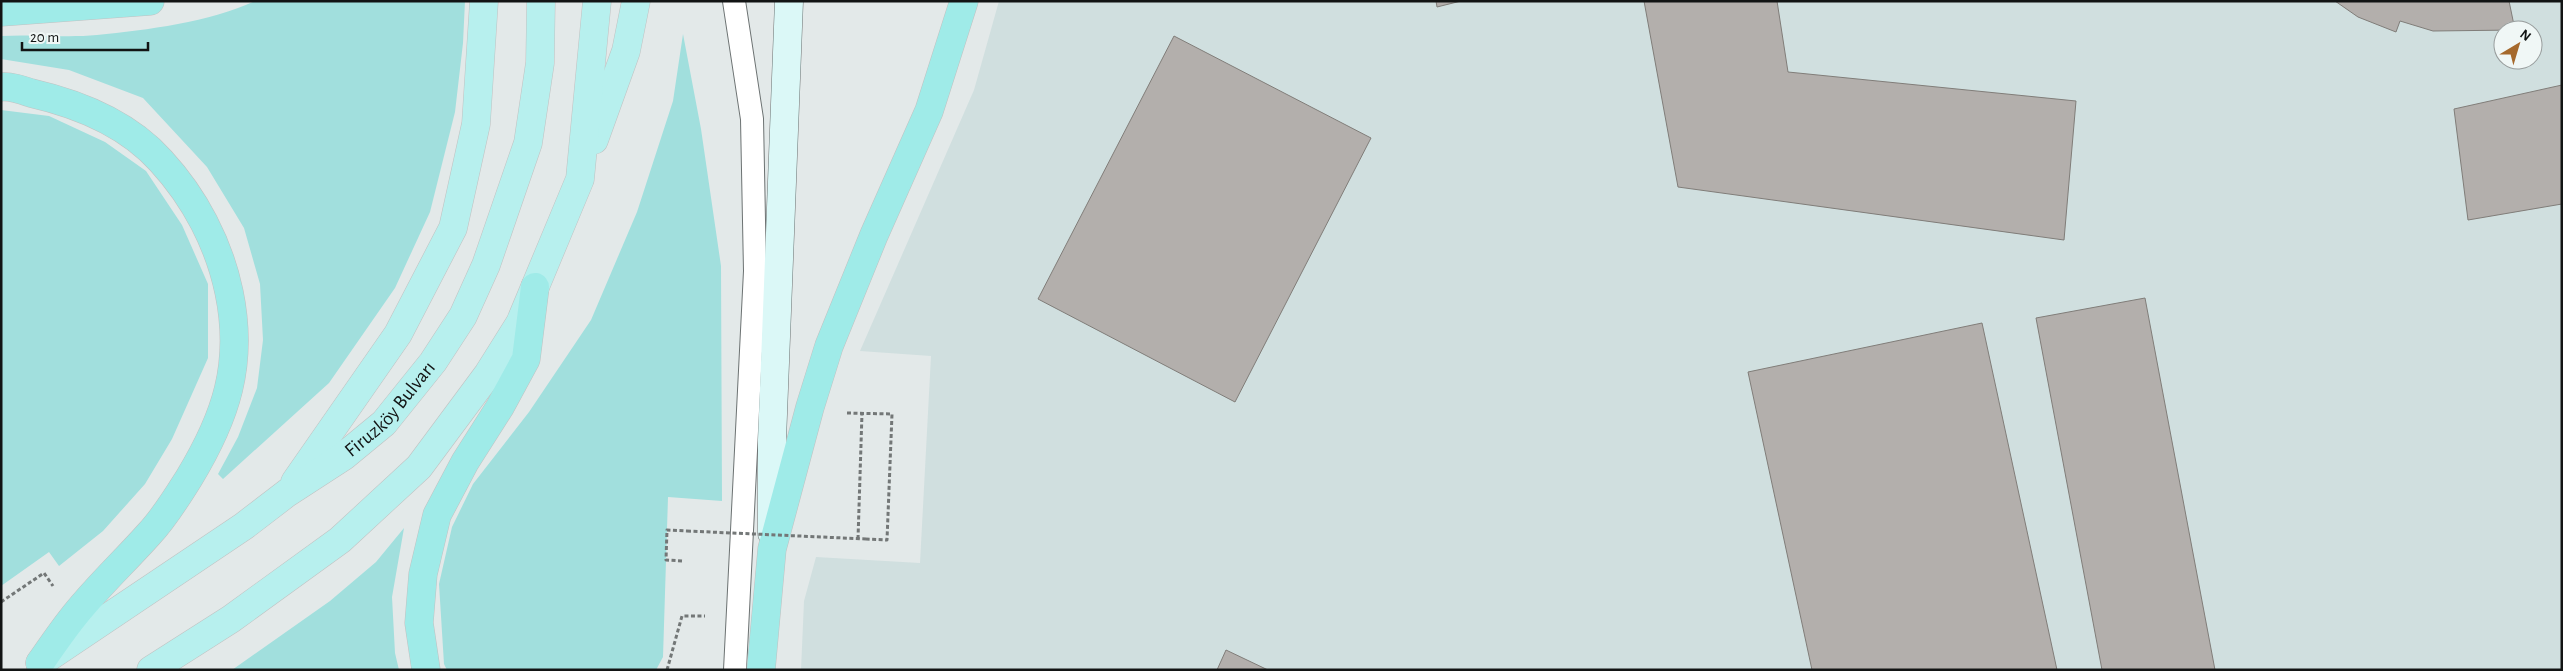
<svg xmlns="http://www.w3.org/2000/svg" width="2563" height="671" font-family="'Alegreya Sans',sans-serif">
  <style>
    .built { fill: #d0dfdf; fill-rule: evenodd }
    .green { fill: #a1dfdd }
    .building { fill: #b3afac; stroke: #807d79 }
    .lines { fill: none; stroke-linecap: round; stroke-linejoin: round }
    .service-casing { stroke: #6c7272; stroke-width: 24 }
    .secondary-casing { stroke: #6c7272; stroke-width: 29 }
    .primary-casing { stroke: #c1c2c2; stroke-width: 29 }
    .trunk-casing { stroke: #c1c2c2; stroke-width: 29 }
    .path { stroke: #737777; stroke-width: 3; stroke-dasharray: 4 2.5; stroke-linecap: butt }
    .service { stroke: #fff; stroke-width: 22 }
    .secondary { stroke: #dbf8f7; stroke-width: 28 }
    .primary { stroke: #b7f0ee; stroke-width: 28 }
    .trunk { stroke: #9febe8; stroke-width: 28 }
    .path-bridge { stroke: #737777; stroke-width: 3; stroke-dasharray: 4 2.5; stroke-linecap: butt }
    .labels { text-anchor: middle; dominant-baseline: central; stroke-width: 4; stroke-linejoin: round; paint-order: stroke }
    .street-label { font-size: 20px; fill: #121414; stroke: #f0f7f6 }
  </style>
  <rect width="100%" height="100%" fill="#e3e9e9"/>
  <path class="built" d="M999,1h1563v669h-1761l3,-69 12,-44 104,6 11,-207 -71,-5 114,-261zM2503,30h30v30h-30z"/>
  <g class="green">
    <path d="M255,1h210l-2,42 -8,69 -25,100 -35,76 -66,95 -106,96 -5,-5 20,-37 19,-49 6,-48 -3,-56 -16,-56 -37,-61 -64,-69 -74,-28 -68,-11v-23c32,-2 65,2 96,-1 50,-5 113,-13 158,-34z"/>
    <polygon points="683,34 701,129 721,266 722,501 668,497 663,657 656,670 447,670 444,664 439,584 452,527 473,484 529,412 591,320 637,212 673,101"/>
    <polygon points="1,110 49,116 105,142 146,171 182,225 208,284 208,358 172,439 145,484 103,531 59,566 49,552 1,586"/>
    <polygon points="404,528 392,597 395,653 399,670 232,670 330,601 376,562"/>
  </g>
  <g class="building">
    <polygon points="1436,1 1461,1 1437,7"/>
    <polygon points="1644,1 1777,1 1788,72 2076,101 2064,240 1678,187"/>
    <polygon points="2335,1 2509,1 2515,30 2433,31 2400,21 2396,32 2358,17"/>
    <polygon points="1174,36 1371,138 1235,402 1038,299"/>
    <polygon points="2562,85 2562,204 2468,220 2454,109"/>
    <polygon points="2145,298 2215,670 2102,670 2036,318"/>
    <polygon points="1982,323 2057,670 1812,670 1748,372"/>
    <polygon points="1226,650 1268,670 1217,670"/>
  </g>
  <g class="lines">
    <g class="service-casing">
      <polyline id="service" points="734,1 752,119 755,271 735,670"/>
    </g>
    <g class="secondary-casing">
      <polyline id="secondary" points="772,533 772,440 789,1"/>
    </g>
    <g class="primary-casing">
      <g id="primary">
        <polyline points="594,140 626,51 636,1"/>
        <polyline points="295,482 398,334 453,228 476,124 484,1"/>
        <path id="s1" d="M40,663l204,-137 43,-33 57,-37 40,-33 49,-61 30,-46 23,-51 42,-122 12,-80 1,-62"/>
        <polyline points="151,670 231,619 340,540 419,467 488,374 520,323 580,179 597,1"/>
      </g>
    </g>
    <g class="trunk-casing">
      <g id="trunk">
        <polyline points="1,12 150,1"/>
        <path d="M1,87c10,-1 21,3 30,6 48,11 97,31 130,68 34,37 58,83 68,131 15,72 -3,125 -40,186 -12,19 -24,39 -40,56 -25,28 -52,53 -75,82 -12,15 -23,31 -34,47"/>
        <polyline points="426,670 419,623 423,574 437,515 465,462 500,407 526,359 535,287"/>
        <polyline points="761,670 772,549 810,407 829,346 874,235 929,111 964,1"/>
      </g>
    </g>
    <g class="path">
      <polyline points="847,413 892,414 887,540 866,539"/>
      <polyline points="858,539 862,413"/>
      <polyline points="682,561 666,560 667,530 687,531"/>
      <polyline points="1,602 44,573 53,586"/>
      <polyline points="667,670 682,616 705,616"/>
    </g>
    <use href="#service" class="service"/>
    <use href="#secondary" class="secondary"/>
    <use href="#primary" class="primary"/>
    <use href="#trunk" class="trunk"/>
    <polyline class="path-bridge" points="687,531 866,539"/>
  </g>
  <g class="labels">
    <g class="street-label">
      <text stroke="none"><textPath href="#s1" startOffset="434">Firuzköy Bulvarı</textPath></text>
    </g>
  </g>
  <rect width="2563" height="671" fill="none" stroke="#121414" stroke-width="5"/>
  <g transform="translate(2518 45) rotate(38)"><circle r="24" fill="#f0f7f6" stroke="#979c9c"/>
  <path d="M0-4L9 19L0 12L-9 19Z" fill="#a5692c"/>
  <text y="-8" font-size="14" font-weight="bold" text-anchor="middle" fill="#121414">N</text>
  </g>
  <path d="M22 42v8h126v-8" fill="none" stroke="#121414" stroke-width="2.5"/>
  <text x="30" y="42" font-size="15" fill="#121414" stroke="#f0f7f6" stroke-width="4" paint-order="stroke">20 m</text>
</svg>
